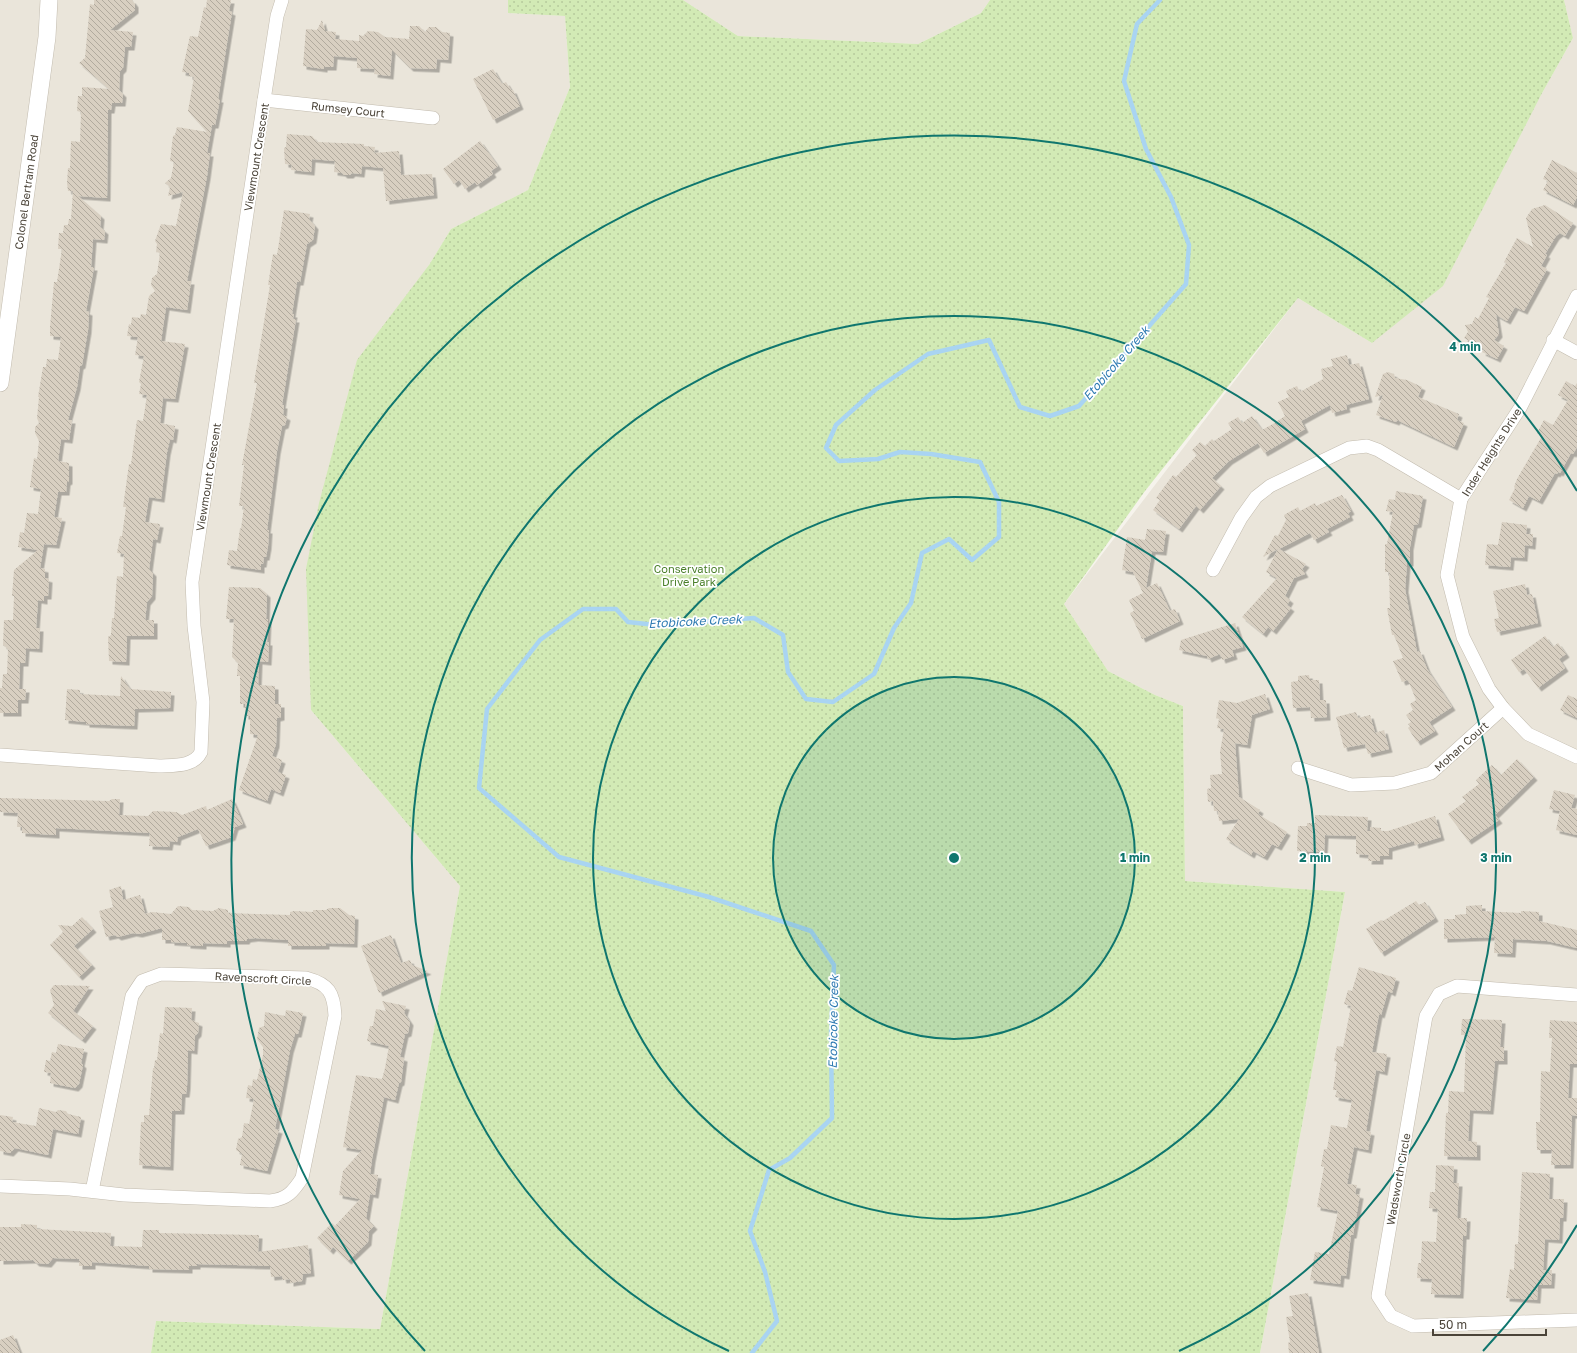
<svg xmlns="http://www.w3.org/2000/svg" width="1577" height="1353" font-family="'Golos Text',sans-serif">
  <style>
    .residential { fill: #eae5da }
    .park { fill: url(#park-dots) }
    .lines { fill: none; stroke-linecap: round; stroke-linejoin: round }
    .stream { stroke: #a9d4f2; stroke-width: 4.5 }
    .building { fill: url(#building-back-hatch); filter: url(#shadow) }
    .minor-casing { stroke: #c2bbae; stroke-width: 14 }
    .tertiary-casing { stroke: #c2bbae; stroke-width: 18 }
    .minor { stroke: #fff; stroke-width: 13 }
    .tertiary { stroke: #fff; stroke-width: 17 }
    .ring { fill: none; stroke: #0f766e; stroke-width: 2 }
    .labels { text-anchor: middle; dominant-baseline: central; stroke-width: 3.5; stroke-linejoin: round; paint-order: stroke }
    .street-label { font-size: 11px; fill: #4b4439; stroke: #fff }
    .park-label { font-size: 11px; fill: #4a7f2a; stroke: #fff }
    .water-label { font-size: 12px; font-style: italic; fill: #2e7ab2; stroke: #fff }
    .centre { fill: #0f766e; stroke: #fff; stroke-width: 2 }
    .ring-label { font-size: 12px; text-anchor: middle; font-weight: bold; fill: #0f766e; stroke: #fff; stroke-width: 3.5; stroke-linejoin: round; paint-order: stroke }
  </style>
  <defs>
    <pattern id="park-dots" width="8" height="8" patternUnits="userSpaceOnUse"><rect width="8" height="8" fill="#d2eab5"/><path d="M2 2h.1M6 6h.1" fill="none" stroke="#b6ca9c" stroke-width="1.8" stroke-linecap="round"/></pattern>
    <pattern id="building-back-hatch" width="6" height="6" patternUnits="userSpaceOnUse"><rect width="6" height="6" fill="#d8cfc1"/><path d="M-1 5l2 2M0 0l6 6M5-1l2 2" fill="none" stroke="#b1aa9e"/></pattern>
    <filter id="shadow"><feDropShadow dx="3.5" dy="3.5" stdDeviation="0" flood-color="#0004"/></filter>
  </defs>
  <rect width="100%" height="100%" fill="#f6f3ec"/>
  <g class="residential">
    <polygon points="0,0 508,0 509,13 565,16 570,87 528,190 451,229 429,265 311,710 460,886 380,1329 156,1321 151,1353 0,1353"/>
    <polygon points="683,0 990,0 981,13 918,44 738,36"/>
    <polygon points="1564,0 1577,0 1577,1353 1260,1353 1345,892 1185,881 1183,706 1155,695 1108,671 1064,604 1298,298 1372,343 1541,95 1573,38"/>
  </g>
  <polygon class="park" points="508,0 683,0 738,36 918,44 981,13 990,0 1564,0 1573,38 1541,95 1443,286 1372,343 1298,298 1145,491 1064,604 1108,671 1155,695 1183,706 1185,881 1345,892 1260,1353 151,1353 156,1321 380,1329 460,886 311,710 306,569 319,503 357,360 429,265 451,229 528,190 570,87 565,16 508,13"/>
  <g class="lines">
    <polyline class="stream" points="752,1353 777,1321 765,1272 750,1231 769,1170 790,1158 832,1118 831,1032 834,965 811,931 709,897 559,857 479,788 487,709 540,640 583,609 616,609 628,622 656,625 754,618 783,635 788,672 806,699 833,702 874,674 894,628 911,603 922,553 949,539 972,560 999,537 999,502 980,462 931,454 900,452 878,459 839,461 826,448 836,425 875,390 928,354 989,340 1020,407 1050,416 1079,406 1186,284 1189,245 1171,197 1146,149 1124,81 1137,24 1160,0"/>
  </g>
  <g class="building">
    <polygon points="94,0 132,0 135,4 135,10 110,30 133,32 131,47 125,47 123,68 120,71 119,90 123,94 122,103 112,103 111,110 108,110 107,198 78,196 101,216 100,227 105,231 104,240 93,239 91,267 94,267 86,311 89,312 88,330 82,365 80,366 77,387 68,420 72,420 69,440 61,439 58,461 69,463 69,481 67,482 66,492 58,492 54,517 62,518 56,545 44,544 40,568 45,569 45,578 49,579 48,596 44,596 44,601 38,600 36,628 40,628 39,649 26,648 25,663 20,663 19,689 26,689 25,700 18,700 18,713 0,713 0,688 2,688 3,674 7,674 8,649 3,645 4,620 13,620 14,596 12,596 14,570 38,550 18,547 20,532 24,533 27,513 38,514 41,489 30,487 34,458 37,459 39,441 35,433 35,427 39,423 37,418 39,397 38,397 43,367 46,367 47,359 58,360 61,337 50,336 50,327 54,282 57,282 62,249 58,249 59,233 63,233 64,225 68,225 69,219 71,219 73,191 68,191 67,183 68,168 70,168 71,141 80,142 81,112 77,111 78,96 82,96 82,87 109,89 79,63 85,58 90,4 94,5"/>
    <polygon points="207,0 231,0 229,11 232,12 218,99 220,99 215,125 212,125 207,153 210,153 207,176 187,281 191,281 187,310 166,307 161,341 185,344 175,399 163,398 160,423 175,426 173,440 170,439 167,452 161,499 149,497 145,522 160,524 157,540 153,539 149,569 153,573 152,596 147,602 145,620 154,620 154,636 127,636 126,662 109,661 108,637 111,635 112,618 114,618 117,576 123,577 124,554 117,553 120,536 122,536 126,507 123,507 129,464 131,464 137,420 143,421 147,395 139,394 141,384 139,382 144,356 135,355 138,337 127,336 129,324 131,325 132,317 140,318 141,314 146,315 149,296 155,291 151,285 152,278 157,274 160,253 156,252 157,244 155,241 161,224 176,226 183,192 168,196 170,187 165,183 171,178 174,162 170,161 173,136 175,135 177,127 207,132 188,111 194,77 189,76 189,73 182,72 190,36 198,37 204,7 206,8"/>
    <polygon points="322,20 325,31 336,32 335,39 359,41 359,35 363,36 368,31 378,32 385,37 409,39 410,26 419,26 425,32 429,27 436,27 442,32 450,33 448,60 437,59 436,69 410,68 392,50 390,76 374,74 375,69 357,68 357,58 334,56 333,67 324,67 324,69 303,66 306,29 317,30"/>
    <polygon points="493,69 502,84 506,82 511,90 513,90 520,106 493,120 473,79"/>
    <polygon points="287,134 312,136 317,142 364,144 364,146 375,147 374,153 399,151 401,175 432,174 434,195 386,201 383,168 362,166 361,174 352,173 350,175 344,175 342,173 334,172 335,161 312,159 311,172 291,170 292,165 285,164 284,148 286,147"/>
    <polygon points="480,141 498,166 491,171 493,174 477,185 475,182 465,189 459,180 454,184 443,169"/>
    <polygon points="1552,160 1577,173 1577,197 1573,205 1543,190 1548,181 1543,179"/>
    <polygon points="1545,205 1573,223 1565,236 1560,233 1556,236 1545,254 1547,255 1541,266 1547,269 1524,311 1515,307 1507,321 1496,315 1499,334 1494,340 1504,346 1497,359 1482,352 1484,349 1464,338 1468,332 1465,325 1472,324 1475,317 1478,319 1489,298 1486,297 1506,263 1504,262 1517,238 1533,247 1526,218 1532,209"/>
    <polygon points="284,210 310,214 309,219 315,226 313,240 307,244 300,282 297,282 292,314 294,314 293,319 296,319 282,405 284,405 283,415 287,417 285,425 282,426 277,451 267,530 269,530 268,546 266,557 264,557 263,564 261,564 261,570 227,565 229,550 237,551 240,528 241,529 244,506 239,506 244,465 242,465 257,383 254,383 270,285 268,285 273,254 277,255"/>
    <polygon points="1347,355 1349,365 1359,363 1369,399 1346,405 1347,409 1332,413 1330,405 1301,421 1305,429 1264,453 1258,443 1229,461 1212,478 1221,486 1200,510 1196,506 1179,529 1153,510 1160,500 1156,498 1173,475 1176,477 1197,455 1192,450 1200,442 1205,446 1212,439 1214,441 1232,429 1228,423 1238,417 1242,423 1252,416 1262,430 1273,424 1285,416 1278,402 1289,397 1286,391 1297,386 1300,392 1323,379 1321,369 1333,366 1331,359"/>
    <polygon points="1388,372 1394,374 1395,378 1407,380 1422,387 1418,397 1459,414 1457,420 1464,423 1454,447 1397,420 1396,422 1376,415 1383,395 1375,397 1383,374"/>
    <polygon points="1566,381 1575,386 1577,383 1577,447 1573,454 1571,453 1560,473 1558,472 1557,474 1555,473 1539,501 1529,496 1523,508 1509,500 1515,488 1514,487 1517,479 1542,436 1537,433 1544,420 1553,425 1568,400 1558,395"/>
    <polygon points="1396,491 1423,496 1418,524 1414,525 1410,547 1410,563 1407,563 1405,589 1417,652 1420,651 1427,669 1452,707 1429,722 1435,731 1417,742 1408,728 1410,726 1408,724 1411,722 1406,715 1413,710 1410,704 1416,700 1408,680 1402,682 1393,661 1403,658 1394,635 1392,635 1387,608 1390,608 1389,572 1385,572 1385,544 1387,544 1393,512 1386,511 1389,499 1395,500"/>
    <polygon points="1342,495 1351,511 1348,513 1350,517 1327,529 1329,532 1314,540 1310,533 1279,549 1306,564 1302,569 1305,574 1294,578 1285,596 1290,600 1287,605 1291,608 1273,631 1268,627 1263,634 1242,617 1277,578 1266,572 1278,549 1263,557 1275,535 1278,536 1286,520 1284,515 1298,507 1300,511 1315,503 1316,506"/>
    <polygon points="1502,522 1527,525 1526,534 1533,534 1532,546 1525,545 1524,558 1511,557 1510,567 1485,565 1487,544 1498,545"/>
    <polygon points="1147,529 1166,531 1163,552 1152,551 1146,588 1157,583 1170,611 1175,609 1180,621 1142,639 1130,613 1134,611 1129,600 1143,593 1133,572 1122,570 1127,537 1145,540"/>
    <polygon points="1525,584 1527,595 1532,594 1538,623 1497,632 1494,619 1499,618 1493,591"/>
    <polygon points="229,587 260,588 267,594 266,619 268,619 267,642 269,642 268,662 259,661 258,685 275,686 275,704 281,704 281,717 277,718 276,744 272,756 282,760 278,772 286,775 280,793 271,789 267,801 239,790 258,735 250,734 250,716 245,716 245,704 240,704 240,676 237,676 238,663 232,657 234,619 226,619"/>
    <polygon points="1235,623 1243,647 1232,650 1234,656 1222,660 1220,654 1208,659 1207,656 1179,650 1181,640"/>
    <polygon points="1545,636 1553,647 1558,643 1566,654 1559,659 1565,668 1538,688 1524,669 1519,672 1511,660"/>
    <polygon points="1309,675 1310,680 1319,680 1320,700 1326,700 1327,717 1311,718 1310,707 1293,708 1291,682 1298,681 1298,676"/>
    <polygon points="121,676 130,689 171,692 170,708 135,709 134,726 86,724 86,722 65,720 67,689 80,690 80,694 120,696"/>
    <polygon points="1265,694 1270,709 1252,715 1247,745 1235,743 1239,797 1260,810 1258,814 1287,832 1278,847 1272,844 1264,857 1253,851 1251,855 1226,839 1239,819 1219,821 1218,811 1214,811 1213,801 1208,802 1207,789 1211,788 1210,775 1222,774 1220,752 1224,729 1217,728 1219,719 1216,718 1219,700 1237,703"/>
    <polygon points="1568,695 1577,699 1577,718 1560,710"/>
    <polygon points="1356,712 1358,718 1370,715 1375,733 1384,730 1389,749 1368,754 1365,744 1344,748 1336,717"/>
    <polygon points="1517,759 1534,777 1495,815 1499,820 1468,841 1448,814 1466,801 1462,797 1479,784 1476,780 1492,765 1501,775"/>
    <polygon points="1554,790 1575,795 1571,808 1577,809 1577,835 1556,830 1560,811 1549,809"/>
    <polygon points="0,798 109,801 112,799 120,799 119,815 148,816 153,811 176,812 182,815 206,806 207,810 232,799 243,824 235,827 232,837 206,846 198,829 178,837 177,842 170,841 169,847 149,846 150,833 56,828 56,835 22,833 22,827 17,827 18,813 0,812"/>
    <polygon points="1315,815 1368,817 1367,831 1370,831 1370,827 1381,828 1381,831 1388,831 1435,816 1441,837 1415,845 1414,841 1389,848 1389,856 1380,856 1380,861 1368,861 1369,855 1356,854 1356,836 1325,835 1324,852 1297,851 1298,826 1307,826 1307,823 1315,823"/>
    <polygon points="121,886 123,900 140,895 145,914 152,912 171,914 178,906 189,907 192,910 213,911 219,908 228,910 228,913 290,915 290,912 294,911 313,912 313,910 326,910 329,908 340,908 349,915 355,916 354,944 326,943 326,946 288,946 288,940 255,938 247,939 246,941 227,941 227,944 203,943 203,946 187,945 187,943 171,942 171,940 162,940 162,928 139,934 133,933 118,937 115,935 106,937 99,911 113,907 109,890"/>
    <polygon points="1416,901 1419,905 1425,902 1435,918 1381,953 1366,929 1381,920 1383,921"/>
    <polygon points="1482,905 1482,911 1521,913 1521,911 1539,912 1539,921 1577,930 1577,948 1547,941 1513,939 1512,954 1494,953 1495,937 1444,939 1444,919 1455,919 1455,915 1466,914 1466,906"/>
    <polygon points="82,917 93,929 74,946 92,965 79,977 50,945 63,932 58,925 72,926"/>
    <polygon points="391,935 401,963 410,960 412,965 428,971 379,993 361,946"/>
    <polygon points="1359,967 1396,978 1392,993 1388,991 1381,1015 1379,1014 1372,1052 1387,1054 1384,1072 1376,1070 1366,1131 1371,1132 1368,1150 1354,1147 1347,1184 1357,1185 1355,1194 1360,1195 1353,1235 1351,1235 1346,1276 1341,1275 1340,1284 1310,1280 1315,1252 1329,1254 1338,1211 1317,1207 1324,1167 1321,1166 1324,1149 1327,1149 1331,1125 1347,1128 1352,1100 1335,1097 1337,1090 1333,1090 1337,1062 1334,1061 1337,1046 1343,1047 1351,1006 1344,1004 1348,990 1352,991"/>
    <polygon points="54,985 90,986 73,1011 93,1026 82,1040 48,1013 54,1005 50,990"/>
    <polygon points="382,1001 406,1006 404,1013 410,1022 408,1033 405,1034 400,1057 404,1058 401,1082 399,1083 395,1100 384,1097 372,1159 370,1174 378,1175 375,1195 370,1194 366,1218 374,1226 369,1231 368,1242 348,1261 333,1247 330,1251 317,1238 332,1223 335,1226 360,1199 339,1195 343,1171 362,1150 343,1147 356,1075 382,1079 385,1068 389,1046 367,1041 370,1026 373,1026 376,1009 386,1011"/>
    <polygon points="165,1007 192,1008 191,1020 199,1023 198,1033 195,1036 194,1051 188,1050 187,1086 186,1094 182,1094 181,1111 172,1111 170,1167 139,1165 141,1122 144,1122 144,1115 149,1115 153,1068 154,1068 155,1060 157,1060 160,1033 163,1034"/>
    <polygon points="286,1010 303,1013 298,1034 295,1034 290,1050 275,1129 279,1130 267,1171 240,1165 242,1154 236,1150 238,1139 242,1137 244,1123 249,1124 254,1099 246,1098 248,1085 252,1086 253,1079 257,1080 263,1055 263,1047 257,1039 259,1028 264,1026 265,1012 285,1016"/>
    <polygon points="1462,1019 1502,1020 1500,1047 1504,1047 1504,1061 1495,1061 1490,1111 1470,1110 1468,1141 1477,1142 1477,1157 1444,1156 1446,1113 1448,1113 1449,1091 1464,1092 1466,1035 1461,1035"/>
    <polygon points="1550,1020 1577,1022 1577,1064 1570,1064 1568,1098 1577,1098 1577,1116 1572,1115 1570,1165 1551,1165 1552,1150 1537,1150 1536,1122 1540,1122 1541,1071 1550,1072 1552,1038 1549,1038"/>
    <polygon points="58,1044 84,1049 81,1063 83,1065 79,1084 75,1088 50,1083 51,1073 44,1072 46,1060 50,1061 52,1052 56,1053"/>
    <polygon points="39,1108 56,1112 58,1110 66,1111 68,1114 81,1117 78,1134 53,1129 48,1155 15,1148 10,1153 0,1151 0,1115 13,1117 12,1122 36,1126"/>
    <polygon points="1436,1165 1454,1166 1453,1183 1459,1183 1457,1218 1467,1218 1466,1236 1463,1236 1460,1295 1431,1294 1432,1279 1417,1278 1418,1263 1421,1263 1422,1241 1436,1242 1438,1209 1429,1208 1430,1192 1435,1192"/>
    <polygon points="1522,1172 1550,1174 1549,1199 1564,1199 1563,1218 1560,1218 1559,1240 1545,1239 1543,1270 1552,1270 1551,1285 1538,1285 1537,1300 1506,1298 1510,1269 1514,1270 1515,1244 1518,1244"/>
    <polygon points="21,1224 37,1225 37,1229 111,1233 110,1246 142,1247 143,1230 159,1230 159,1233 259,1235 258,1252 308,1245 311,1273 303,1274 302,1281 290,1283 290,1279 283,1280 282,1276 271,1277 270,1266 197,1264 197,1266 189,1266 189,1270 149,1269 149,1266 92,1262 92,1266 79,1266 79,1259 53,1258 48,1264 36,1263 33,1260 0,1261 0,1227 21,1227"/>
    <polygon points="1308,1293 1319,1353 1289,1353 1288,1343 1290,1342 1286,1317 1293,1316 1289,1296"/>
    <polygon points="13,1335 20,1353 0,1353 0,1340"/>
  </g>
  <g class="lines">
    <g class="minor-casing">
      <g id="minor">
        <polyline points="264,100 433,118"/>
        <polyline points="1577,296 1520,408 1461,499 1447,575 1463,637 1489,689 1503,708 1528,734 1577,757"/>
        <polyline points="1553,340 1577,353"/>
        <polyline points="1213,570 1241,518 1256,497 1270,486 1349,448 1367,446 1378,450 1461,499"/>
        <path d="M0,755l159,11c14,-1 35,1 42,-14l2,-50 -9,-76 -2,-44 72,-482 13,-84 5,-16"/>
        <polyline points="1298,768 1351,785 1395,783 1431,773 1503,708"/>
        <polyline points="1577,995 1457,986 1439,994 1426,1016 1378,1296 1391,1316 1413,1326 1577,1320"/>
        <path d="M0,1186l70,3 54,6 146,6c17,-2 23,-9 32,-23l33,-162c-1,-23 -6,-32 -29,-38l-145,-4 -19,7 -10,15 -40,195"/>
      </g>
    </g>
    <g class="tertiary-casing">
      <polyline id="tertiary" points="0,383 47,37 49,0"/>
    </g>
    <use href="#minor" class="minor"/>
    <use href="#tertiary" class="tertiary"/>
  </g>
  <circle cx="954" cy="858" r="181" fill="#0f766e" fill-opacity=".12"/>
  <g class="ring">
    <circle cx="954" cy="858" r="181"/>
    <circle cx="954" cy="858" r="361"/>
    <path d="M729 1351A542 542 0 1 1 1179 1351"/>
    <path d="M1577 1225A723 723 0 0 1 1483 1351M425 1351A723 723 0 1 1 1577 491"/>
  </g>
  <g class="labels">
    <g class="street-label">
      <text transform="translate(348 109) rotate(6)">Rumsey Court</text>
      <text transform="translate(256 157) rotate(-81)">Viewmount Crescent</text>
      <text transform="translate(26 192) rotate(-82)">Colonel Bertram Road</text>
      <text transform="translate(1491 452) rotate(-58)">Inder Heights Drive</text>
      <text transform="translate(208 477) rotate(-81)">Viewmount Crescent</text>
      <text transform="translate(1461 746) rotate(-42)">Mohan Court</text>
      <text transform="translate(263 978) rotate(3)">Ravenscroft Circle</text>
      <text transform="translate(1398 1179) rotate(-80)">Wadsworth Circle</text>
    </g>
    <g class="park-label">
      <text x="689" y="568">Conservation<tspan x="689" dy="13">Drive Park</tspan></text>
    </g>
    <g class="water-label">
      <text transform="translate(1116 363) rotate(-49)">Etobicoke Creek</text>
      <text transform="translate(695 621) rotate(-3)">Etobicoke Creek</text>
      <text transform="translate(833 1022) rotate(-89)">Etobicoke Creek</text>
    </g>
  </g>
  <circle cx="954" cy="858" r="6" class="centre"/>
  <g class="ring-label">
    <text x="1465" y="351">4 min</text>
    <text x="1135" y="862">1 min</text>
    <text x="1315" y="862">2 min</text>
    <text x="1496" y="862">3 min</text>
  </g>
  <path d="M1433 1329v6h113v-6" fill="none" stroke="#4b4439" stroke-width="2"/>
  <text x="1439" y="1329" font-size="12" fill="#4b4439" stroke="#ffffff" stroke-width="3" paint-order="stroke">50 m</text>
</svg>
